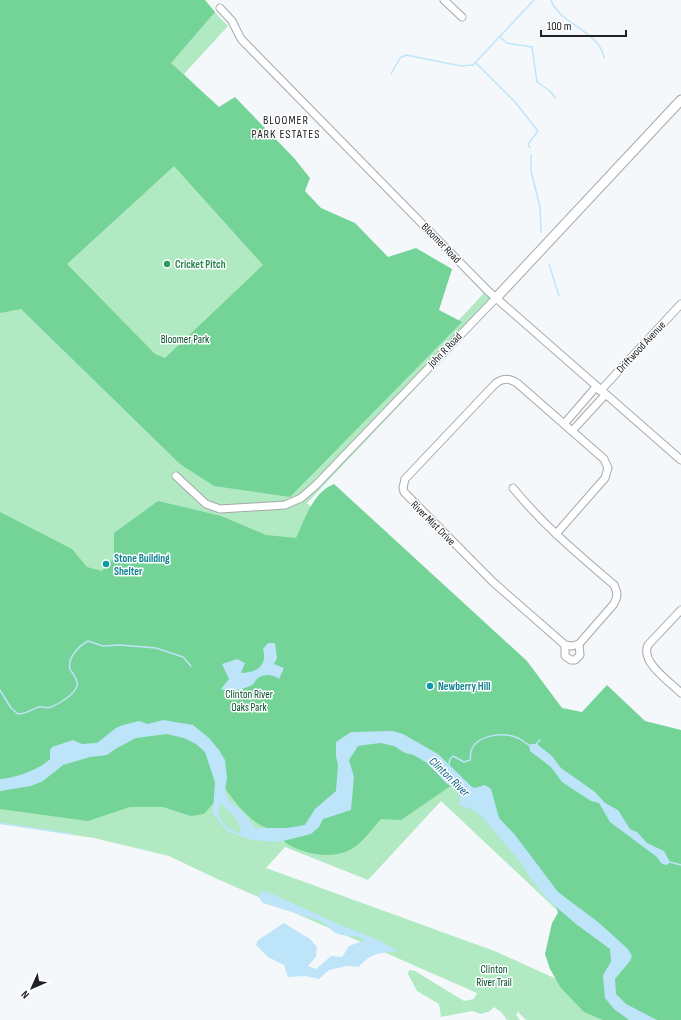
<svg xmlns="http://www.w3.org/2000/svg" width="681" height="1020" font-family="'Sofia Sans Condensed',sans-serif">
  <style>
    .green { fill: #b0e9c2; fill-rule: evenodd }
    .forest { fill: #74d397; fill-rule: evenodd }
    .water { fill: #bee4fa; fill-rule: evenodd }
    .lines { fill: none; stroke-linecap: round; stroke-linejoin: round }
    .stream { stroke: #bee4fa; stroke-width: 1.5 }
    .street-casing { stroke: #a6a8ab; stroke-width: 9 }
    .secondary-casing { stroke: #a6a8ab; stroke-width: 11 }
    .street { stroke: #fff; stroke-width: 7 }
    .secondary { stroke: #fff; stroke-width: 9 }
    .leisure-dot { fill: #2e9e5b; stroke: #fff; stroke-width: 1.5 }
    .culture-dot { fill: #0f9aa8; stroke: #fff; stroke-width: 1.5 }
    .labels { text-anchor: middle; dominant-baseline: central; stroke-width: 3; stroke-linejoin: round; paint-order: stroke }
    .street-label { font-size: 11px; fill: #212123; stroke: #fff }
    .leisure-label { font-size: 11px; font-weight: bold; fill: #27864d; stroke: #fff; text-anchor: start }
    .park-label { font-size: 11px; fill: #004e29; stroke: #fff }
    .culture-label { font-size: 11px; font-weight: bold; fill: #0d838f; stroke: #fff; text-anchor: start }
    .neighbourhood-label { font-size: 12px; letter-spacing: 1px; fill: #212123; stroke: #fff }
    .water-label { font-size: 12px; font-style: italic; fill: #005b7f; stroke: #fff }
  </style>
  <rect width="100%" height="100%" fill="#f5f8fb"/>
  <path class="green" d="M0,0h203l25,26 -44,48 259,263 43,-46 12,10 -191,202 34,33 340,484h-155l-8,-8 -2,3 4,5h-13l-6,-8 -7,-5 -4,4 -9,3 -9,-3 -31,6 -2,-13 -22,-13 -9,-17 1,-4 6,1 49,30 10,-2 3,-6 -262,-115 -46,-22 -75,-18 -94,-14zM441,801l119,112 1,68 -64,-29 -231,-84 19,-21 83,33z"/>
  <g class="forest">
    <path d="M0,0h205l10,12 -44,51 48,44 16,-10 59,61 16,20 -5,13 16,17 34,15 33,34 28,-9 36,21 -13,41 23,12 -172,175 -76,-11 -34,-22 -159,-155 -21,4zM174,166l89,99 -98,93 -10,-4 -88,-90z"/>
    <path d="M334,484l193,177 35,47 20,4 25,-27 38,36 36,9v290h-78l-19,-8 -23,-24 -11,-19 -5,-15 7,-31 6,-10 -3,-11 2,-6 -105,-111 -51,35 -20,-1c-8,9 -16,20 -25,27 -19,15 -52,9 -70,-3 -4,-3 -6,-8 -10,-11 -4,-3 -10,-4 -14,-6 -16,-9 -28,-25 -38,-39l-5,10 -15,17 -13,2 -28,-9h-33l-42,14 -88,-12v-297l72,37 15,18 15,4 12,-13v-25l44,-32 63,15 45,19 30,3c9,-19 17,-46 38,-54z"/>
  </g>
  <g class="water">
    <path d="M268,643h7l2,15 -3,6 10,4 -5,11c-6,-4 -14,-6 -21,-1 -3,2 -3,5 -6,7 -10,5 -21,7 -31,4l8,-10 -7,-15 15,-5 8,4 -4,10c15,0 27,-7 22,-24z"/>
    <path d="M163,720l30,5 16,13 10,12 6,10 2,18 -2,12 3,10 15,12 12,16h32l18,-3 10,-16 21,-18 2,-26 -2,-9v-14l15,-10 41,-1 11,3 35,20 34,33 3,1 10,-3 6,4 8,29 16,17 43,57 40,30 30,27 4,7 -2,5 -15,18 1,15 10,10 31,16h-28l-15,-11 -9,-11 -2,-23 8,-13 -1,-13 -34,-25 -28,-24 -19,-24 -7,-12 -38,-45 -9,-8 -16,-6 1,-9 -6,-9 -7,-3 -20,-21 -13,-8 -9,-2 -11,-7 -14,-3 -22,3 -9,14 5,17 -3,33 -28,9 -4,8 -8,7 -32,8 -27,-2 -25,-9 -13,-16 -1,-5 2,-28 -10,-30 -9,-8 -12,-6 -17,-4 -31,4 -19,10 -10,7 -17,2 -27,8 -20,16 -12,5 -31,5v-12c15,-1 39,-9 50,-20v-9l2,-3 21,-7 9,4 15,-1 19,-15 7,-3 16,-4 9,3zM220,803c8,9 23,17 20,31 -15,-7 -24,-13 -20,-31z"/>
    <polygon points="532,744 537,744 552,756 561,768 595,792 605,803 618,810 630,829 637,832 647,843 664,851 670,862 667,865 662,864 657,857 610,822 599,803 591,801 562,782 551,767 530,751 529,745"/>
    <path d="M261,891l7,1 70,32 38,15 22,12c-17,2 -28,2 -39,16l-12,-1 -18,4 -10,9 -14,-3 -17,1 -4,-12 -16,-8 -12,-12 2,-5 26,-17 26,16 7,8 -1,10 -8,9 8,3 15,-13 11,1 7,-11 16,-6c-8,-7 -20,-2 -29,-7 -6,-3 -9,-9 -16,-12l-57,-18 -5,-7z"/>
  </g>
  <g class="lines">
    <g class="stream">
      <path d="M551,0c7,23 50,32 53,58"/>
      <polyline points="500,37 507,43 532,47 537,82 550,91 555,98"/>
      <polyline points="476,63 515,102 538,131 528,144 530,148"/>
      <polyline points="391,74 400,58 406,55 461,66 473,65 534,0"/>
      <polyline points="531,155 531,171 540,207 541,232"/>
      <polyline points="549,264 559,296"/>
      <path d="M0,690l11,18 7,6c9,0 13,-5 21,-7 4,-1 8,2 12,0 8,-3 23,-12 26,-21 2,-7 -5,-12 -7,-17 -3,-11 9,-23 18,-28l15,5 17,-1 36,3 27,9 8,9"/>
      <polyline points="536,744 540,740"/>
      <path d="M449,764l1,-5 3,-3 11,6 6,-2c1,-3 0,-6 1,-9 6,-17 33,-19 47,-13 4,2 7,5 11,7"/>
      <polyline points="0,823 71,834"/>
      <polyline points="670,862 681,865"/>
    </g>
    <g class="street-casing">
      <g id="street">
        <polyline points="444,0 462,17"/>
        <polyline points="220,8 232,21 241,39 488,291 681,460"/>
        <polyline points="600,391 681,304"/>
        <polyline points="564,424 596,387"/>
        <polyline points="572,431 605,395"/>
        <polyline points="176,476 206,504 220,509 285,505 301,498 316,485 496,298"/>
        <path d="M513,488c31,38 65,66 101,97 4,8 4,12 -1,20l-34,39 -7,2 -7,-1 -72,-63 -89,-90 -1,-4 2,-9 91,-96c8,-5 13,-5 21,0l87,76 4,9 -3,10 -49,56"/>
        <path d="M681,610l-33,35c-8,17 22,37 33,48"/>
        <polyline points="565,645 565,656 571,660 575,660 580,655 579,644"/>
      </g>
    </g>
    <g class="secondary-casing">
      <polyline id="secondary" points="496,298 681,100"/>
    </g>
    <use href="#street" class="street"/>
    <use href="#secondary" class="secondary"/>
  </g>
  <circle class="leisure-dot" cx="167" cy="264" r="4"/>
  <g class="culture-dot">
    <circle cx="106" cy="564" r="4"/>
    <circle cx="430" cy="686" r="4"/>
  </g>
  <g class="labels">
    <g class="street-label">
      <text transform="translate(441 243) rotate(46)">Bloomer Road</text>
      <text transform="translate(641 347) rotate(-47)">Driftwood Avenue</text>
      <text transform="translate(445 350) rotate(-46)">John R Road</text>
      <text transform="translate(433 523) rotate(45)">River Mist Drive</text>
    </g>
    <g class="leisure-label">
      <text x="175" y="264">Cricket Pitch</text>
    </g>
    <g class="park-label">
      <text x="185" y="339">Bloomer Park</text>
      <text x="249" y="694">Clinton River<tspan x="249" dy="13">Oaks Park</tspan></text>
      <text x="494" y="969">Clinton<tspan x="494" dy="13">River Trail</tspan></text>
    </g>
    <g class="culture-label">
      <text x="114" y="558">Stone Building<tspan x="114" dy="13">Shelter</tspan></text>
      <text x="438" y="686">Newberry Hill</text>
    </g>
    <g class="neighbourhood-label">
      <text x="286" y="120">BLOOMER<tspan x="286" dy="14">PARK ESTATES</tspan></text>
    </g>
    <g class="water-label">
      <text transform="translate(449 777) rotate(44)">Clinton River</text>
    </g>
  </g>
  <g transform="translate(32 988) rotate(225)" stroke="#ffffff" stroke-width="3" paint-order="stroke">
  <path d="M0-3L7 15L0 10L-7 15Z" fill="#212123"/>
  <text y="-6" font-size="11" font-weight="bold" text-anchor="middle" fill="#212123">N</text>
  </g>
  <path d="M541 30v6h85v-6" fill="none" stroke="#212123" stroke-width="2"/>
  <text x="547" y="30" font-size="12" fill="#212123" stroke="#ffffff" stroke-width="3" paint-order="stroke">100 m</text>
</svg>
